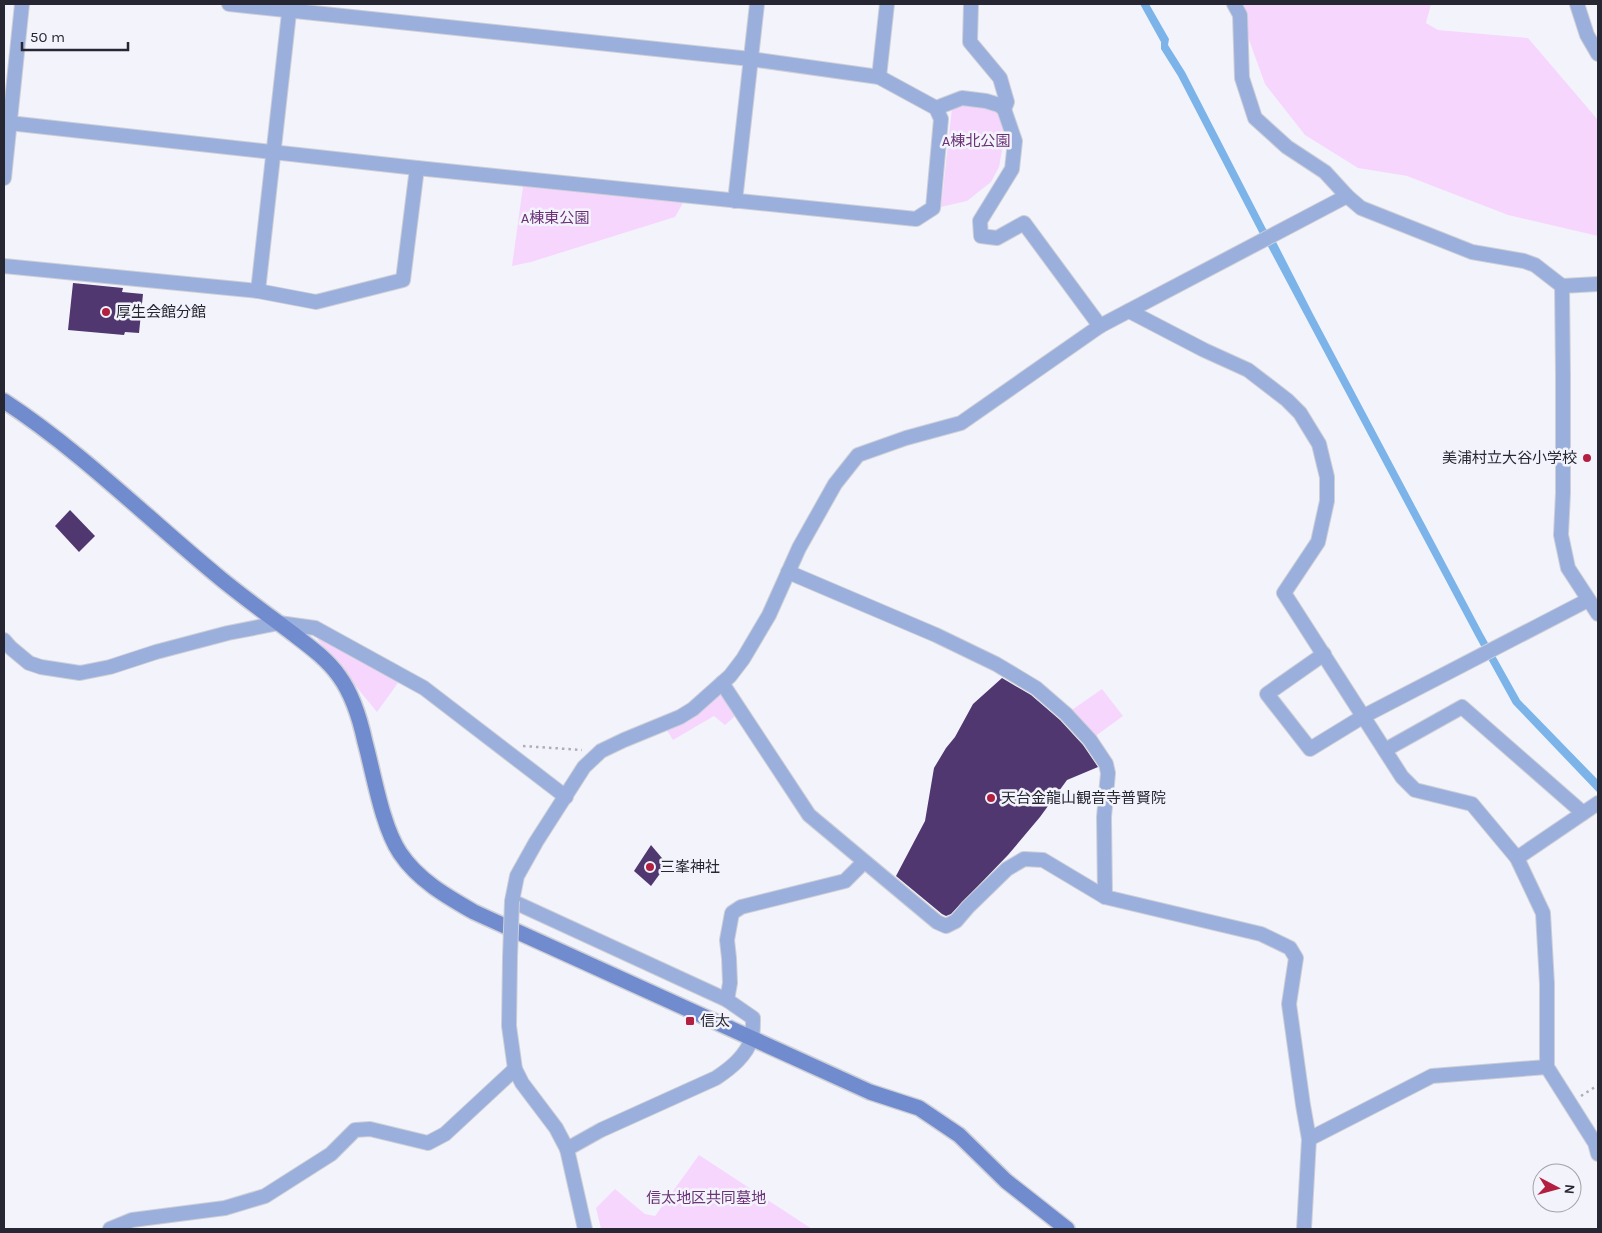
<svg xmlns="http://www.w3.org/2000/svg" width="1602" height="1233" font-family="Karla,'Noto Sans JP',sans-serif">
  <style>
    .green { fill: #f7d6fe }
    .water { fill: #7cb4e9 }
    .building { fill: #503770 }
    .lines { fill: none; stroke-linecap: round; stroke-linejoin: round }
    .street-casing { stroke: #cecfd7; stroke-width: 16 }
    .secondary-casing { stroke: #cecfd7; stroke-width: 18 }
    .path { stroke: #aeaeb7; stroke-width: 2.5; stroke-dasharray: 2.5 4; stroke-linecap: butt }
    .street { stroke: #9bafdd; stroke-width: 14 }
    .secondary { stroke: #708ccf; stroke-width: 15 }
    .street-bridge-casing { stroke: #cecfd7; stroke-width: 16; stroke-linecap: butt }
    .street-bridge { stroke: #9bafdd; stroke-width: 14 }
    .poi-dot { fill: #b21f40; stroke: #f3f4fb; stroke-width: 2 }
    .labels { text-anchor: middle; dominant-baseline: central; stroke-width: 5; stroke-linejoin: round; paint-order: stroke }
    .park-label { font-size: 15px; fill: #6b3277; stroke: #f3f4fb }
    .poi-label { font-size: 15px; fill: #272734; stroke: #f3f4fb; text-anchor: start }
  </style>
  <rect width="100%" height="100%" fill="#f3f4fb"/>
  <g class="green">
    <polygon points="1234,4 1431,4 1426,23 1438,30 1528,38 1598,120 1598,236 1508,215 1407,176 1358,168 1305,135 1265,84 1240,15"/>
    <polygon points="962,102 994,108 1007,123 999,167 991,182 967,201 941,207 952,108"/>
    <polygon points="524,179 687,196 675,217 531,262 512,266"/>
    <polygon points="329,636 403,676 377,712 317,639"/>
    <polygon points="722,683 741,711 725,725 714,716 673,740 663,724"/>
    <polygon points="1102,689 1123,716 1090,740 1066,714"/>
    <polygon points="699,1155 812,1229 601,1229 596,1208 615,1189 645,1214 655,1216"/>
  </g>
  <polygon class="water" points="1140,4 1149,4 1169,39 1168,45 1185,72 1266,229 1271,232 1314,316 1483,634 1520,700 1598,780 1598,793 1513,704 1476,637 1263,237 1260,234 1178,76 1161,49 1161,42"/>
  <g class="building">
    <polygon points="73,283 123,288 122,292 143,294 139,333 125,332 124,335 68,330"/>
    <polygon points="70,510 95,536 79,552 55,526"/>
    <polygon points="1002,678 1031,695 1060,720 1083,745 1098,767 1067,780 1040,817 1008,855 951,914 946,916 942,914 896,876 925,821 934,768 946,748 955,737 973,704"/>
    <polygon points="651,845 667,864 651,886 634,871"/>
  </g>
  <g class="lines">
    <g class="street-casing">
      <g id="street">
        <polyline points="971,4 970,42 1000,78 1007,102 1004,109"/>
        <polyline points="1234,4 1240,15 1242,78 1255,118 1287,147 1325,172 1347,196 1361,208 1472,252 1524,261 1535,265 1562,286 1598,284"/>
        <polyline points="1577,4 1587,35 1598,54"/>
        <polyline points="879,77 887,4"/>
        <polyline points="936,108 962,98 986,101 999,105 1004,109 1015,141 1012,169 980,221 981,236 997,238 1024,223 1100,326"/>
        <polyline points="9,123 417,168 916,219 933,208 941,119 936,108 879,77 751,59 229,4"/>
        <polyline points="4,178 22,4"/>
        <polyline points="735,201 757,4"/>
        <polyline points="4,266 258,291 316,302 403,280 417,168"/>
        <polyline points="1562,286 1563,376 1563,493 1561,535 1568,568 1598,614"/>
        <polyline points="258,291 290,4"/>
        <polyline points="1129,311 1204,350 1248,370 1287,400 1300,413 1319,444 1327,477 1327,501 1318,542 1284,593 1402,777 1415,790 1472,804 1517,858 1543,913 1547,984 1547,1067 1595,1143 1598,1154"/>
        <polyline points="788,572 936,635 996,664 1036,688 1066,714 1090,740 1106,764 1108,773 1104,817 1105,897"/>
        <polyline points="4,640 11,648 29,663 41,667 80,673 110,667 156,652 228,633 279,623 315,628 424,688 566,797"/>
        <polyline points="1324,654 1267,694 1310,749 1364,716 1588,600"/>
        <polyline points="722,683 809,815 937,922 946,926 956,921 968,907 1007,869 1024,859 1043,860 1105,897 1261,934 1290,948 1296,958 1289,1004 1303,1105 1309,1139 1304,1229"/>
        <polyline points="1385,750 1462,707 1583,813"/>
        <polyline points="1517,858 1598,803"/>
        <polyline points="510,957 509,1026 515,1069 522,1083 556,1128 567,1149 585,1229"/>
        <polyline points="727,1000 730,983 729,958 727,940 732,913 741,907 845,881 864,862"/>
        <polyline points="1309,1139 1432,1076 1547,1067"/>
        <path d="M567,1149l34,-19 115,-52c15,-10 30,-22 36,-40 1,-6 1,-14 1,-20l-26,-18 -215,-99 5,-25 19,-34 48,-75 17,-16 23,-11 56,-23 13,-8 37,-33 13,-17 26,-44 30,-67 36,-64 23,-29 48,-17 55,-15 139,-97 247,-130"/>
        <polyline points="110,1229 132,1220 225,1208 265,1196 331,1154 355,1130 370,1129 428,1143 445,1134 515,1069"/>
      </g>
    </g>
    <g class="secondary-casing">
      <path id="secondary" d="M4,401c78,51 144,118 216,177 23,19 48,37 72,55 17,13 35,26 47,43 14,19 21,43 26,66 9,33 17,84 35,111 18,27 46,43 74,59l396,180 49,16 40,27 47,46 61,48"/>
    </g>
    <g class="path">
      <polyline points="523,746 582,750"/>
      <polyline points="1581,1096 1598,1085"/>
    </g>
    <use href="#street" class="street"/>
    <use href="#secondary" class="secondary"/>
    <g class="street-bridge-casing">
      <polyline id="street-bridge" points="510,957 512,901"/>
    </g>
    <use href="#street-bridge" class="street-bridge"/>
  </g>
  <g class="poi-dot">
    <circle cx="106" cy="312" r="5"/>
    <circle cx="1587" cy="458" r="5"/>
    <circle cx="991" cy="798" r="5"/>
    <circle cx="650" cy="867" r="5"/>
    <rect x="685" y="1016" width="10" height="10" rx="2.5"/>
  </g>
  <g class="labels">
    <g class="park-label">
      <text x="976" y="141">A棟北公園</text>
      <text x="555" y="218">A棟東公園</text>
      <text x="706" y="1198">信太地区共同墓地</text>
    </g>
    <g class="poi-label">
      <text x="116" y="312">厚生会館分館</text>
      <text x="1577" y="458" text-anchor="end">美浦村立大谷小学校</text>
      <text x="1001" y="798">天台金龍山観音寺普賢院</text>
      <text x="660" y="867">三峯神社</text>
      <text x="700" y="1021">信太</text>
    </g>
  </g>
  <rect width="1602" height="1233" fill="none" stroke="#272734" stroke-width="10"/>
  <g transform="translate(1557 1188) rotate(96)"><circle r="24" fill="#f3f4fb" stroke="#a1a2ab"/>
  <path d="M0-4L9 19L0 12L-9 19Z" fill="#b21f40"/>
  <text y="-8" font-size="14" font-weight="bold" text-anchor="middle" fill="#272734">N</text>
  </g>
  <path d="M22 42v8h106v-8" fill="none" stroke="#272734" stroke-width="2.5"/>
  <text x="30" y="42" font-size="15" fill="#272734" stroke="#f3f4fb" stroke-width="4" paint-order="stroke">50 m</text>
</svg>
